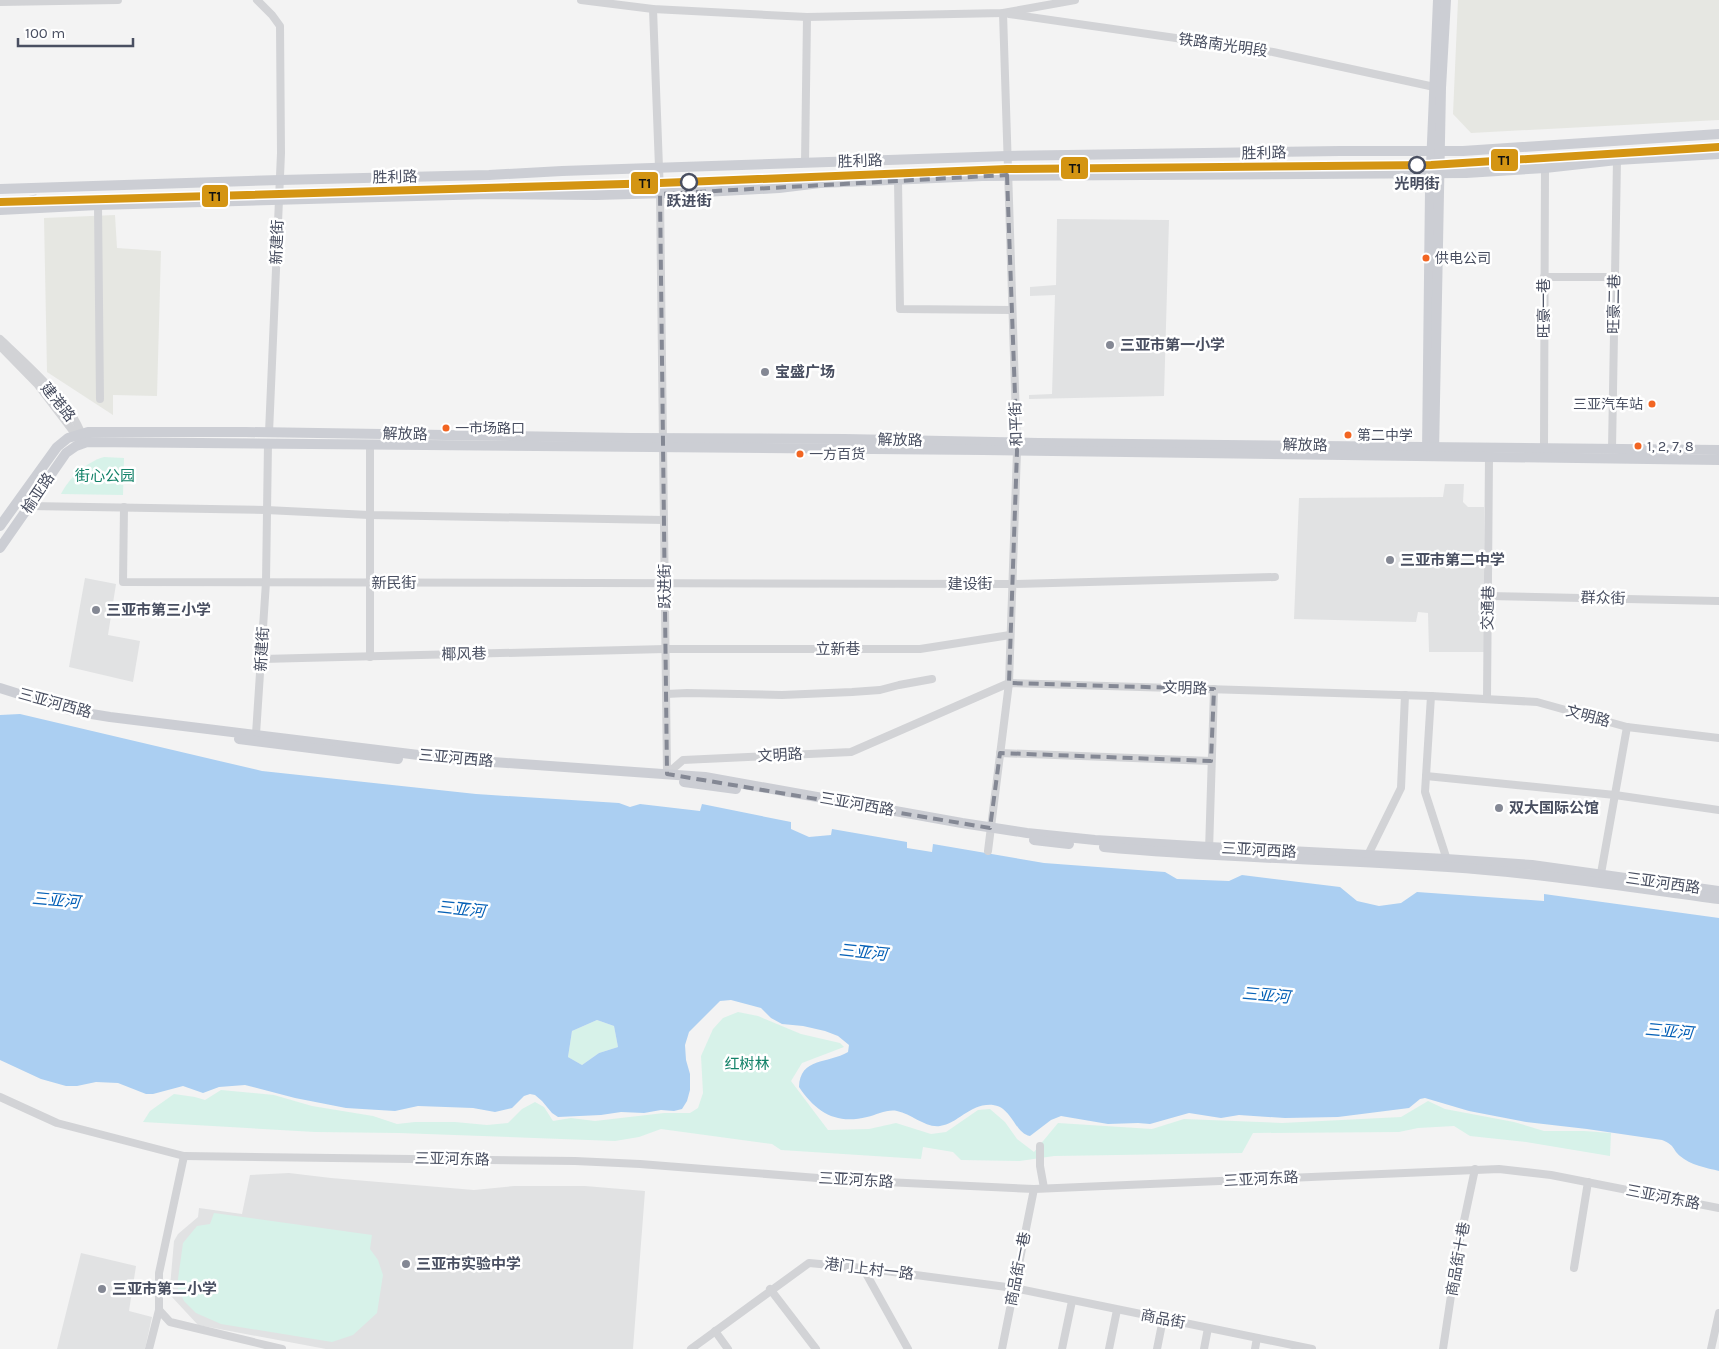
<svg xmlns="http://www.w3.org/2000/svg" width="1719" height="1349" font-family="Karla,'Noto Sans SC',sans-serif">
  <style>
    .commercial { fill: #e6e7e2 }
    .education { fill: #e1e2e3 }
    .green { fill: #d7f2e9 }
    .water { fill: #abcff2; fill-rule: evenodd }
    .lines { fill: none; stroke-linecap: round; stroke-linejoin: round }
    .minor { stroke: #d2d3d6; stroke-width: 8 }
    .major { stroke: #ccced4; stroke-width: 10 }
    .tram { stroke: #cbccce; stroke-width: 1 }
    .rail-1-casing { stroke: #fff; stroke-width: 11 }
    .rail-1 { stroke: #d49513; stroke-width: 8 }
    .marked { fill: none; stroke: #848894; stroke-width: 4; stroke-dasharray: 10 6; stroke-linejoin: round }
    .stop-dot { fill: #fff; stroke: #494f61; stroke-width: 2.5 }
    .bus-dot { fill: #f26522; stroke: #fff; stroke-width: 2 }
    .poi-dot { fill: #848894; stroke: #fff; stroke-width: 2 }
    .labels { text-anchor: middle; dominant-baseline: central; stroke-width: 5; stroke-linejoin: round; paint-order: stroke }
    .bus-label { font-size: 14px; fill: #494f61; stroke: #fff; text-anchor: start }
    .street-label { font-size: 15px; fill: #494f61; stroke: #fff }
    .stop-label { font-size: 15px; font-weight: bold; fill: #494f61; stroke: #fff }
    .poi-label { font-size: 15px; font-weight: bold; fill: #494f61; stroke: #fff; text-anchor: start }
    .park-label { font-size: 15px; fill: #138269; stroke: #fff }
    .water-label { font-size: 16px; font-style: italic; fill: #0661b7; stroke: #fff }
    .line-badge { stroke: #fff; stroke-width: 2 }
    .pale-badge-label { font-size: 14px; text-anchor: middle; font-weight: bold; fill: #111 }
  </style>
  <rect width="100%" height="100%" fill="#f3f3f3"/>
  <g class="commercial">
    <polygon points="1458,0 1719,0 1719,120 1471,133 1453,114"/>
    <polygon points="115,215 117,248 161,251 157,396 113,395 113,415 47,372 44,218"/>
  </g>
  <g class="education">
    <polygon points="1057,219 1169,220 1164,396 1029,399 1029,395 1052,394 1055,295 1030,296 1030,287 1056,285"/>
    <polygon points="1445,484 1464,484 1463,502 1468,507 1484,507 1484,652 1429,652 1428,613 1418,612 1416,622 1294,619 1299,498 1443,497"/>
    <polygon points="85,578 116,584 108,635 140,641 133,682 69,667"/>
    <polygon points="289,1173 331,1178 474,1190 514,1186 585,1186 645,1191 633,1349 326,1349 198,1325 171,1296 170,1287 174,1241 178,1234 198,1217 199,1208 242,1214 250,1175"/>
    <polygon points="81,1253 136,1266 129,1311 152,1317 145,1349 57,1349"/>
  </g>
  <g class="green">
    <path d="M104,457l20,1 -1,37 -62,-1c8,-16 25,-32 43,-37z"/>
    <polygon points="738,1012 758,1016 801,1034 840,1043 844,1047 802,1063 791,1081 828,1130 869,1129 896,1123 931,1134 946,1132 978,1110 990,1109 1005,1122 1017,1139 1034,1152 1058,1123 1152,1129 1184,1119 1282,1123 1401,1117 1428,1101 1445,1109 1514,1122 1544,1131 1584,1131 1611,1133 1610,1156 1526,1142 1470,1136 1454,1126 1418,1128 1399,1132 1253,1133 1242,1153 1054,1156 1020,1161 961,1160 953,1152 923,1147 921,1159 781,1150 772,1144 661,1129 639,1137 615,1141 399,1133 315,1132 143,1122 150,1111 174,1094 195,1097 205,1100 221,1090 274,1095 312,1106 373,1116 397,1124 415,1122 455,1122 487,1125 508,1123 522,1109 535,1102 544,1107 553,1121 571,1118 595,1121 664,1113 690,1113 698,1108 703,1093 701,1056 713,1029 723,1018"/>
    <polygon points="597,1020 614,1026 618,1047 599,1053 582,1065 568,1057 572,1031"/>
    <polygon points="214,1213 372,1235 370,1249 378,1260 383,1275 377,1313 353,1335 332,1342 221,1324 196,1313 184,1301 177,1286 183,1243 197,1226 210,1224"/>
  </g>
  <path class="water" d="M20,714l242,57 214,23 143,9 11,4 10,-3 60,7 2,-7 89,18v7l18,8 22,-2 1,-6 75,13v6l25,4 1,-8 111,19 121,9 12,7 52,2 13,-6 98,12 17,14 22,5 22,-3 16,-11 127,9v-7l175,24v253c-12,-3 -29,-6 -39,-15 -8,-7 -4,-10 -18,-16l-75,-11 -61,-7 -57,-11 -44,-13 -5,1 -11,9 -71,9 -53,1 -46,-3 -18,3 -32,-5 -39,11 -12,-1 -30,1 -47,-8 -10,4 -21,16c-15,-2 -18,-29 -37,-31 -23,-2 -35,19 -53,21 -15,2 -28,-12 -43,-15 -10,-2 -20,4 -30,6 -31,8 -51,-5 -68,-30 1,-30 29,-23 49,-35l1,-7 -11,-9 -13,-5 -22,-5 -21,-2 -11,-6 -10,-10 -30,-8 -11,1 -31,31 -4,13 1,15 4,14v16l-3,11 -5,8 -8,2 -13,-1 -17,3 -23,-1 -20,3 -43,2 -6,-4 -10,-12 -7,-6 -5,-1 -6,2 -12,12 -17,4 -22,-4 -55,-2 -23,5 -49,-3 -51,-10 -50,-13 -26,2 -16,6 -20,-7 -30,8h-7l-28,-11 -22,-1 -19,4h-11l-25,-7 -41,-19v-345zM597,1020l17,6 4,21 -19,6 -17,12 -14,-8 4,-26z"/>
  <g class="lines">
    <g class="minor">
      <polyline points="257,0 272,15 280,26 281,153 269,433"/>
      <polyline points="581,0 653,9 807,17 1003,13 1075,0"/>
      <polyline points="0,2 118,0"/>
      <polyline points="653,9 660,194 667,774"/>
      <polyline points="1009,14 1273,52 1439,88"/>
      <polyline points="805,163 807,17"/>
      <polyline points="898,180 900,309 1012,310"/>
      <polyline points="98,205 100,399"/>
      <polyline points="1544,277 1614,277"/>
      <path d="M0,339c22,21 78,70 82,99"/>
      <polyline points="0,346 38,385 79,439"/>
      <polyline points="1544,448 1545,168"/>
      <polyline points="1612,449 1617,160"/>
      <polyline points="29,506 266,510 369,515 664,520"/>
      <polyline points="124,507 123,582 1012,584 1275,577"/>
      <polyline points="1488,596 1719,601"/>
      <polyline points="370,657 370,444"/>
      <polyline points="262,659 665,649 920,649 1010,635"/>
      <polyline points="666,694 687,693 782,695 852,692 880,690 899,685 932,679"/>
      <polyline points="1431,696 1425,792 1448,863"/>
      <polyline points="1487,699 1489,457"/>
      <polyline points="256,734 266,582 268,443"/>
      <polyline points="1000,753 1211,761"/>
      <polyline points="667,774 683,760 851,752 1009,683 1431,696 1537,702 1627,727 1719,738"/>
      <polyline points="1426,776 1615,795 1719,810"/>
      <polyline points="988,851 1009,683 1017,451 1003,13"/>
      <polyline points="1209,851 1214,689"/>
      <polyline points="1366,859 1401,788 1405,695"/>
      <polyline points="1600,879 1627,727"/>
      <polyline points="0,1097 57,1123 184,1156 575,1161 640,1164 843,1180 1034,1189 1499,1169 1551,1175 1719,1208"/>
      <polyline points="1040,1146 1040,1166 1044,1188"/>
      <polyline points="863,1268 908,1349"/>
      <polyline points="1574,1268 1588,1182"/>
      <polyline points="770,1289 816,1349"/>
      <polyline points="159,1310 159,1273 184,1156"/>
      <polyline points="715,1331 728,1349"/>
      <polyline points="149,1349 159,1310 170,1322 282,1349"/>
      <polyline points="691,1349 809,1263 863,1268 1014,1288 1312,1349"/>
      <polyline points="1002,1349 1034,1189"/>
      <polyline points="1062,1349 1072,1301"/>
      <polyline points="1109,1349 1117,1310"/>
      <polyline points="1157,1349 1163,1319"/>
      <polyline points="1204,1349 1208,1328"/>
      <polyline points="1255,1349 1257,1338"/>
      <polyline points="1443,1349 1458,1249 1475,1169"/>
      <polyline points="1711,1349 1719,1313"/>
    </g>
    <g class="major">
      <polyline points="0,189 280,180 489,175 562,171 1007,156 1340,151 1463,151 1719,134"/>
      <polyline points="0,210 98,205 489,194 596,195 704,192 779,188 820,183 982,176 1466,173 1545,168 1617,160 1719,154"/>
      <polyline points="1427,453 1430,190 1438,0"/>
      <polyline points="1434,453 1441,88 1446,0"/>
      <polyline points="0,526 57,447 68,438 88,432 246,432 631,438 845,439 1038,443 1719,450"/>
      <polyline points="0,548 66,453 76,446 87,442 983,450 1719,460"/>
      <polyline points="0,688 73,711 110,717 451,759 705,777 962,823 1027,833 1095,840 1209,847 1446,859 1532,865 1719,891"/>
      <polyline points="239,739 398,759"/>
      <polyline points="684,782 736,789"/>
      <polyline points="1034,840 1069,844"/>
      <path d="M1104,847c114,11 229,12 344,20 91,6 181,20 271,32"/>
    </g>
    <polyline class="tram" points="1,202 36,195"/>
    <g class="rail-1-casing">
      <polyline id="rail-1" points="0,202 660,183 1007,169 1431,165 1719,147"/>
    </g>
    <use href="#rail-1" class="rail-1"/>
  </g>
  <path class="marked" d="M1007,175l10,276 -8,232 205,6 -3,72 -211,-8 -10,75 -323,-54 -7,-580z"/>
  <g class="stop-dot">
    <circle cx="1417" cy="165" r="8"/>
    <circle cx="689" cy="182" r="8"/>
  </g>
  <g class="bus-dot">
    <circle cx="1426" cy="258" r="4.5"/>
    <circle cx="1652" cy="404" r="4.5"/>
    <circle cx="446" cy="428" r="4.5"/>
    <circle cx="1348" cy="435" r="4.5"/>
    <circle cx="1638" cy="446" r="4.5"/>
    <circle cx="800" cy="454" r="4.5"/>
  </g>
  <g class="poi-dot">
    <circle cx="1110" cy="345" r="5"/>
    <circle cx="765" cy="372" r="5"/>
    <circle cx="1390" cy="560" r="5"/>
    <circle cx="96" cy="610" r="5"/>
    <circle cx="1499" cy="808" r="5"/>
    <circle cx="406" cy="1264" r="5"/>
    <circle cx="102" cy="1289" r="5"/>
  </g>
  <g class="labels">
    <g class="bus-label">
      <text x="1435" y="258">供电公司</text>
      <text x="1643" y="404" text-anchor="end">三亚汽车站</text>
      <text x="455" y="428">一市场路口</text>
      <text x="1357" y="435">第二中学</text>
      <text x="1647" y="446">1, 2, 7, 8</text>
      <text x="809" y="454">一方百货</text>
    </g>
    <g class="street-label">
      <text transform="translate(1223 45) rotate(8)">铁路南光明段</text>
      <text transform="translate(1264 153) rotate(-1)">胜利路</text>
      <text transform="translate(860 161) rotate(-2)">胜利路</text>
      <text transform="translate(395 177) rotate(-1)">胜利路</text>
      <text transform="translate(277 242) rotate(-88)">新建街</text>
      <text transform="translate(1614 304) rotate(-89)">旺豪二巷</text>
      <text transform="translate(1544 308) rotate(-90)">旺豪一巷</text>
      <text transform="translate(58 402) rotate(51)">建港路</text>
      <text transform="translate(1016 424) rotate(-92)">和平街</text>
      <text transform="translate(405 434) rotate(1)">解放路</text>
      <text transform="translate(900 440) rotate(1)">解放路</text>
      <text transform="translate(1305 445) rotate(1)">解放路</text>
      <text transform="translate(38 493) rotate(-56)">榆亚路</text>
      <text x="394" y="583">新民街</text>
      <text x="970" y="584">建设街</text>
      <text transform="translate(665 586) rotate(-90)">跃进街</text>
      <text transform="translate(1603 598) rotate(1)">群众街</text>
      <text transform="translate(1488 608) rotate(-89)">交通巷</text>
      <text transform="translate(262 649) rotate(-87)">新建街</text>
      <text x="838" y="649">立新巷</text>
      <text transform="translate(464 654) rotate(-1)">椰风巷</text>
      <text transform="translate(1185 688) rotate(2)">文明路</text>
      <text transform="translate(55 703) rotate(15)">三亚河西路</text>
      <text transform="translate(1588 716) rotate(15)">文明路</text>
      <text transform="translate(780 755) rotate(-3)">文明路</text>
      <text transform="translate(456 758) rotate(5)">三亚河西路</text>
      <text transform="translate(857 804) rotate(10)">三亚河西路</text>
      <text transform="translate(1259 850) rotate(3)">三亚河西路</text>
      <text transform="translate(1663 883) rotate(8)">三亚河西路</text>
      <text transform="translate(452 1159) rotate(1)">三亚河东路</text>
      <text transform="translate(1261 1179) rotate(-3)">三亚河东路</text>
      <text transform="translate(856 1180) rotate(3)">三亚河东路</text>
      <text transform="translate(1663 1197) rotate(11)">三亚河东路</text>
      <text transform="translate(1458 1259) rotate(-80)">商品街十巷</text>
      <text transform="translate(869 1269) rotate(7)">港门上村一路</text>
      <text transform="translate(1018 1269) rotate(-79)">商品街一巷</text>
      <text transform="translate(1163 1319) rotate(11)">商品街</text>
    </g>
    <g class="stop-label">
      <text x="1417" y="184">光明街</text>
      <text x="689" y="201">跃进街</text>
    </g>
    <g class="poi-label">
      <text x="1120" y="345">三亚市第一小学</text>
      <text x="775" y="372">宝盛广场</text>
      <text x="1400" y="560">三亚市第二中学</text>
      <text x="106" y="610">三亚市第三小学</text>
      <text x="1509" y="808">双大国际公馆</text>
      <text x="416" y="1264">三亚市实验中学</text>
      <text x="112" y="1289">三亚市第二小学</text>
    </g>
    <g class="park-label">
      <text x="105" y="476">街心公园</text>
      <text x="747" y="1064">红树林</text>
    </g>
    <g class="water-label">
      <text transform="translate(56 900) rotate(5)">三亚河</text>
      <text transform="translate(461 909) rotate(6)">三亚河</text>
      <text transform="translate(863 952) rotate(6)">三亚河</text>
      <text transform="translate(1266 995) rotate(5)">三亚河</text>
      <text transform="translate(1669 1031) rotate(5)">三亚河</text>
    </g>
  </g>
  <g class="line-badge">
    <rect x="1490" y="148" width="29" height="24" rx="5" fill="#d49513"/>
    <rect x="1060" y="156" width="29" height="24" rx="5" fill="#d49513"/>
    <rect x="630" y="171" width="29" height="24" rx="5" fill="#d49513"/>
    <rect x="201" y="184" width="28" height="24" rx="5" fill="#d49513"/>
  </g>
  <g class="pale-badge-label">
    <text x="1504" y="165">T1</text>
    <text x="1075" y="173">T1</text>
    <text x="645" y="188">T1</text>
    <text x="215" y="201">T1</text>
  </g>
  <path d="M18 38v8h115v-8" fill="none" stroke="#494f61" stroke-width="2.5"/>
  <text x="25" y="38" font-size="15" fill="#494f61" stroke="#ffffff" stroke-width="4" paint-order="stroke">100 m</text>
</svg>
